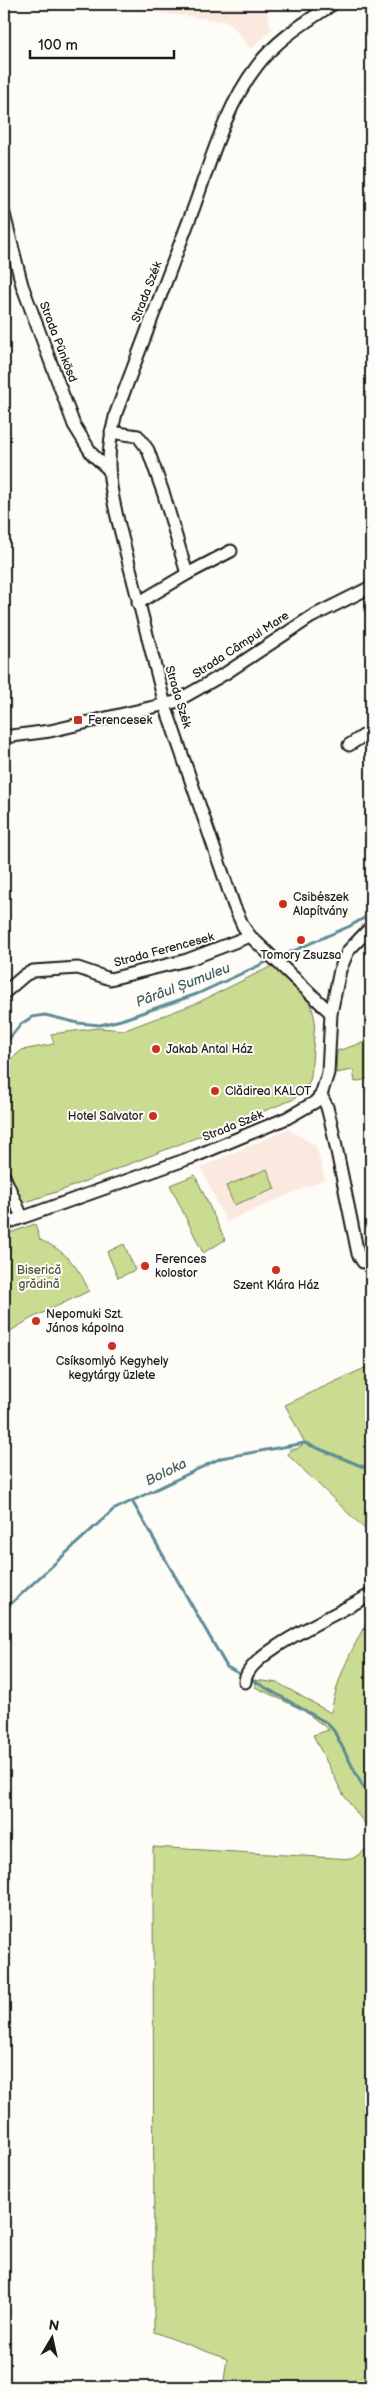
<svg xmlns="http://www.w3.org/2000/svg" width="375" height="2391" font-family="'Balsamiq Sans',sans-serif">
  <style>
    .built { fill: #fbe9e0 }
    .green { fill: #cadc91; stroke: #737c56 }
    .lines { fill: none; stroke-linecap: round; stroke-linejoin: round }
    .stream { stroke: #5d8b96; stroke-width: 3 }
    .minor-casing { stroke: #1c1c1c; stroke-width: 15 }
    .minor { stroke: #fdfcf7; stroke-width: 11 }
    .poi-dot { fill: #c8321e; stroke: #fdfcf7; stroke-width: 2 }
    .labels { text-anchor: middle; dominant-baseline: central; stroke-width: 4; stroke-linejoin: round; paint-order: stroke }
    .street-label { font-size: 12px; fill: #1c1c1c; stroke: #fdfcf7 }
    .poi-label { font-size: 12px; fill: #1c1c1c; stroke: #fdfcf7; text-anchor: start }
    .park-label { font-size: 12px; fill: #50563f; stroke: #fdfcf7 }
    .water-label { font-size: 14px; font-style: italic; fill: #425d63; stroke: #fdfcf7 }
  </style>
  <rect width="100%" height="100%" fill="#fdfcf7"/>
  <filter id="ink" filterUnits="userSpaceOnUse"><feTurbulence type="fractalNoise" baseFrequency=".02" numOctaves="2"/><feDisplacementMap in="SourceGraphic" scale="10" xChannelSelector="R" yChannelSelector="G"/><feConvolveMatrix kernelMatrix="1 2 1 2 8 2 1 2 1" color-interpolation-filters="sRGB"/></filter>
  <g filter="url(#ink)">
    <g class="built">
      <polygon points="95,4 264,4 272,29 251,49 229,22"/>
      <polygon points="288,1129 316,1146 325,1179 226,1222 201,1167"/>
    </g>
    <g class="green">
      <polygon points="272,966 311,1004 315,1020 311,1077 307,1088 292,1100 68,1188 11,1207 4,1194 4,1065 22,1050 54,1044 51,1034 98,1028 125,1030 197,1003"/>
      <polygon points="371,1040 371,1078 355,1082 353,1070 336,1073 337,1051"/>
      <polygon points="267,1169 275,1189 234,1205 226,1186"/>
      <polygon points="195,1175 225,1240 203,1253 170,1185"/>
      <path d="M35,1224l5,16c25,10 39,27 49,51l-59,28 -26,16v-100z"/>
      <polygon points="124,1244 135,1270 118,1278 107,1252"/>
      <polygon points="371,1365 371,1535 288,1455 290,1449 297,1449 305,1443 285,1405"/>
      <path d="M365,1625l6,2v205l-28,-38 -30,-59 16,-5 -26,-20 -48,-23 -1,-7 24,3 53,30c6,-36 18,-57 34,-88z"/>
      <polygon points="371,1846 371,2387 223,2387 227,2359 154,2332 153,1847 352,1859"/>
    </g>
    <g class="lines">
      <g class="stream">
        <polyline points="277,958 350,926 371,914"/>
        <polyline points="4,1045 21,1024 32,1017 45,1015 78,1023 100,1025 121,1020 197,994 271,960"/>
        <polyline points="132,1501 227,1667 238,1673"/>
        <polyline points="4,1610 113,1510 221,1458 305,1443 371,1470"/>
        <polyline points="252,1680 327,1723 334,1731 363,1787 371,1791"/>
      </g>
      <g class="minor-casing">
        <g id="minor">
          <polyline points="4,214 22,285 74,425 92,454 108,469"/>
          <polyline points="111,432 138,436 148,450 164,495 187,574 138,603"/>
          <polyline points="187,574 231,551"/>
          <polyline points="4,737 50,731 175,702 226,673 311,617 371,587"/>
          <polyline points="349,745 371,731"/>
          <polyline points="4,993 25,975 33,971 78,968 110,979 187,960 250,936"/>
          <path d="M331,1013l-81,-77 -7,-10 -9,-20 -69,-201 -47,-184c-10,-41 -13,-66 -2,-108 26,-69 52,-137 78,-206 17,-47 32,-101 63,-141 20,-27 49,-44 76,-62"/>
          <polyline points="321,1095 327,1107 332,1127 358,1254 363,1262 371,1262"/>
          <polyline points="4,1176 22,1217"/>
          <polyline points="4,1224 193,1157 287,1118 315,1102 321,1095 328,1073 331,1013 340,970 348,951 371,927"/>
          <path d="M245,1682c0,-30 101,-71 126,-88"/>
        </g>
      </g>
      <use href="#minor" class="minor"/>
    </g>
  </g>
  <g class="poi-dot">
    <rect x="73" y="715" width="10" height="10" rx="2.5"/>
    <circle cx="283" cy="904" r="5"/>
    <circle cx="301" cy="940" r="5"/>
    <circle cx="156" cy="1049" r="5"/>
    <circle cx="215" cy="1091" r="5"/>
    <circle cx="153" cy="1116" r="5"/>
    <circle cx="145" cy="1266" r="5"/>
    <circle cx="276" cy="1270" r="5"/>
    <circle cx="36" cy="1321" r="5"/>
    <circle cx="112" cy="1346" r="5"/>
  </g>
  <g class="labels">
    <g class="street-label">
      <text transform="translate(147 292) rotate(-69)">Strada Szék</text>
      <text transform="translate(58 342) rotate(69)">Strada Pünkösd</text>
      <text transform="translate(241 645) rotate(-33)">Strada Câmpul Mare</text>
      <text transform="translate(178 697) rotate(73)">Strada Szék</text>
      <text transform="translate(164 950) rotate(-15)">Strada Ferencesek</text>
      <text transform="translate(233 1126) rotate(-22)">Strada Szék</text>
    </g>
    <g class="poi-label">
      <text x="88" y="720">Ferencesek</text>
      <text x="293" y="897">Csibészek<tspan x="293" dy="14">Alapítvány</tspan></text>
      <text x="301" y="955" text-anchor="middle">Tomory Zsuzsa</text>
      <text x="166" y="1049">Jakab Antal Ház</text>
      <text x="225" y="1091">Clădirea KALOT</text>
      <text x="143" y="1116" text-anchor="end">Hotel Salvator</text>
      <text x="155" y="1259">Ferences<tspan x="155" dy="14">kolostor</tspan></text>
      <text x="276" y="1285" text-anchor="middle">Szent Klára Ház</text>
      <text x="46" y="1314">Nepomuki Szt.<tspan x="46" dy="14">János kápolna</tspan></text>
      <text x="112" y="1361" text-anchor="middle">Csíksomlyó Kegyhely<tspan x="112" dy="14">kegytárgy üzlete</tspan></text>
    </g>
    <g class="park-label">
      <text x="39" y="1270">Biserică<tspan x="39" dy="14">grădină</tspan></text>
    </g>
    <g class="water-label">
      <text transform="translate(183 985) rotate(-21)">Pârâul Șumuleu</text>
      <text transform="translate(166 1472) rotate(-26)">Boloka</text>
    </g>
  </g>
  <rect width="375" height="2391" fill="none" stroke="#fdfcf7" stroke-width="20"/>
  <rect x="10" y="10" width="355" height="2371" fill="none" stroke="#1c1c1c" stroke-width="2" filter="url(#ink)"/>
  <g transform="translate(52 2338) rotate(9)" stroke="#fdfcf7" stroke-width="4" paint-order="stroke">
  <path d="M0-4L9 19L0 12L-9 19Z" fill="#1c1c1c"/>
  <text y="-8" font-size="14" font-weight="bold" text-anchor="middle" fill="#1c1c1c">N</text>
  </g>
  <path d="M30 50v8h144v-8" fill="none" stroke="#1c1c1c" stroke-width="2.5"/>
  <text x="38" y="50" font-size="15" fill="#1c1c1c" stroke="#fdfcf7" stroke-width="4" paint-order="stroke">100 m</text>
</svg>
